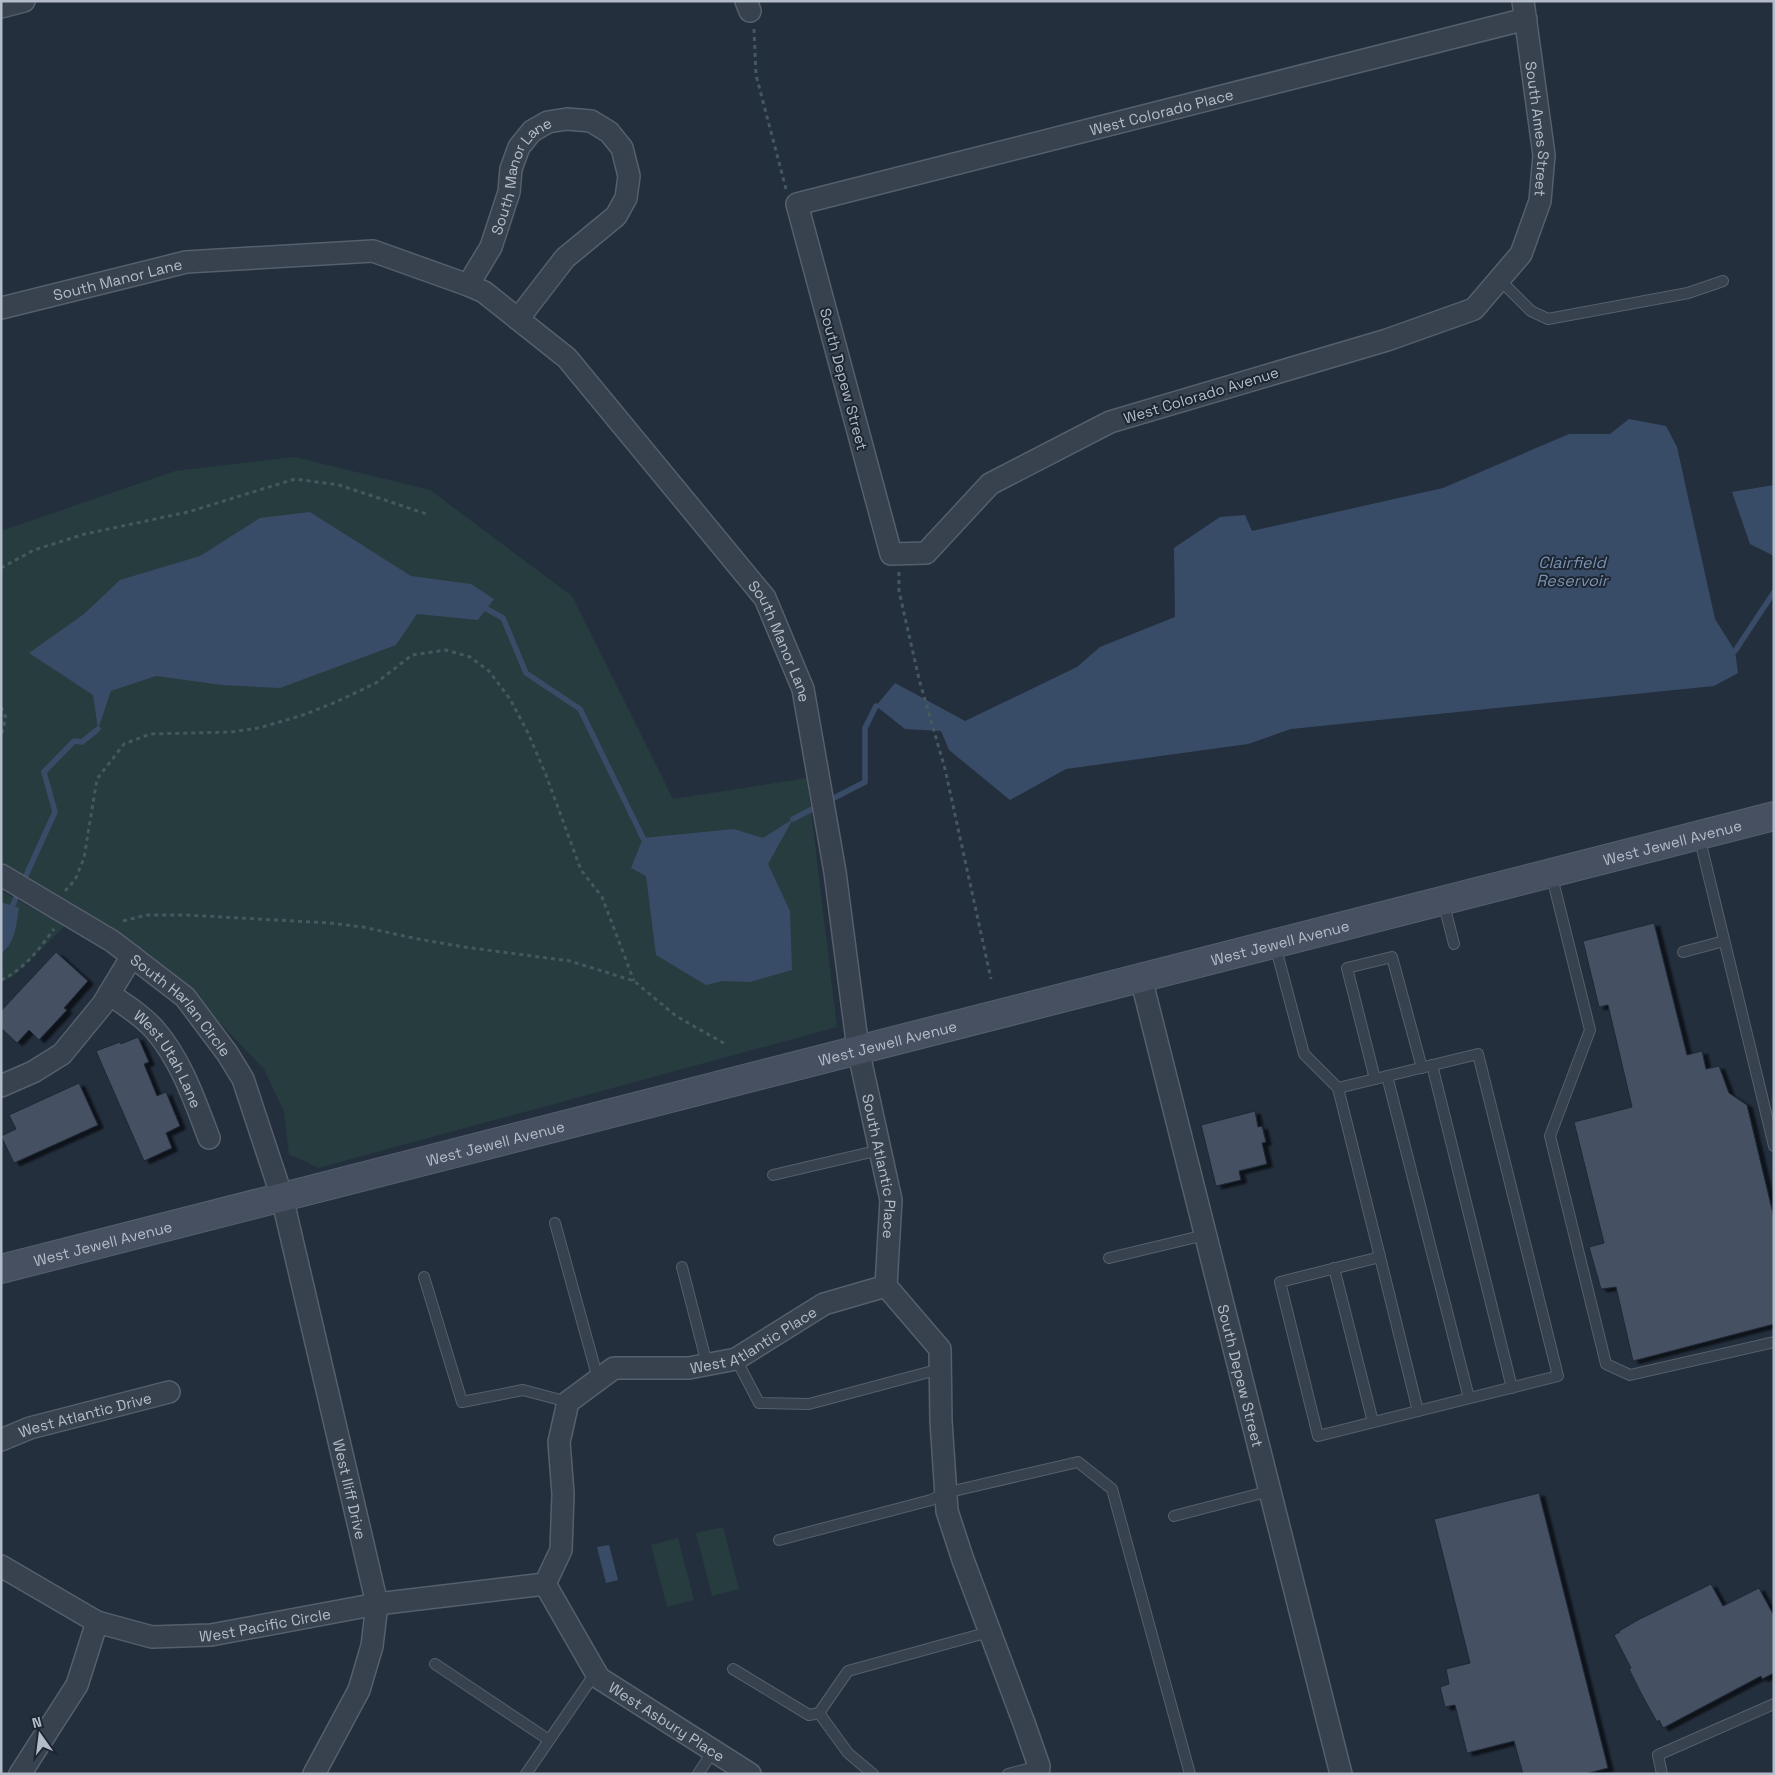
<svg xmlns="http://www.w3.org/2000/svg" width="1775" height="1775" font-family="'Space Grotesk',sans-serif">
  <style>
    .green { fill: #263c3f }
    .water { fill: #394c67 }
    .lines { fill: none; stroke-linecap: round; stroke-linejoin: round }
    .stream { stroke: #394c67; stroke-width: 5.5 }
    .building { fill: #455162; stroke: #1f2835; filter: url(#shadow) }
    .service-casing { stroke: #565f6c; stroke-width: 12 }
    .minor-casing { stroke: #565f6c; stroke-width: 24 }
    .secondary-casing { stroke: #565f6c; stroke-width: 30 }
    .path { stroke: #44595c; stroke-width: 3; stroke-dasharray: 4 4; stroke-linecap: butt }
    .service { stroke: #38414e; stroke-width: 10 }
    .minor { stroke: #38414e; stroke-width: 21 }
    .secondary { stroke: #465061; stroke-width: 28 }
    .labels { text-anchor: middle; dominant-baseline: central; stroke-width: 4; stroke-linejoin: round; paint-order: stroke }
    .street-label { font-size: 15px; fill: #b4bcc9; stroke: #1d2633 }
    .water-label { font-size: 16px; font-style: italic; fill: #7c92b1; stroke: #1d2633 }
  </style>
  <defs>
    <filter id="shadow"><feDropShadow dx="5.5" dy="3" stdDeviation="1" flood-color="#0009"/></filter>
  </defs>
  <rect width="100%" height="100%" fill="#242f3e"/>
  <g class="green">
    <polygon points="295,457 430,490 572,596 673,799 807,778 837,1027 318,1168 303,1160 289,1155 284,1112 264,1069 169,970 120,933 1,862 1,531 175,471"/>
    <polygon points="1,891 65,926 12,977 1,982"/>
    <polygon points="723,1527 739,1589 712,1596 696,1533"/>
    <polygon points="678,1538 694,1600 667,1607 651,1545"/>
  </g>
  <g class="water">
    <polygon points="1629,419 1666,426 1677,447 1715,619 1735,651 1738,673 1714,686 1291,729 1248,744 1066,769 1010,800 949,750 941,731 905,729 876,706 895,683 965,721 1077,667 1100,647 1175,617 1174,548 1220,517 1245,515 1252,531 1443,488 1569,434 1610,434"/>
    <polygon points="1774,485 1774,556 1750,544 1732,492"/>
    <polygon points="310,512 411,576 471,584 494,599 478,620 417,614 396,645 280,688 222,685 156,676 111,691 98,729 93,695 29,653 84,614 120,580 200,556 260,518"/>
    <polygon points="793,819 768,864 790,911 792,970 750,982 723,981 706,985 656,955 646,876 631,868 643,838 734,829 763,838"/>
    <path d="M1,902l18,6c-3,15 -3,36 -18,45z"/>
    <polygon points="609,1545 618,1580 606,1583 597,1547"/>
  </g>
  <g class="lines">
    <g class="stream">
      <polyline points="485,608 503,618 526,673 580,709 643,838"/>
      <polyline points="1735,651 1774,592"/>
      <polyline points="826,802 865,782 865,728 876,706"/>
      <polyline points="793,819 818,806"/>
      <polyline points="23,882 55,812 44,772 74,741 82,742 98,729"/>
      <polyline points="1,921 12,907 19,891"/>
    </g>
  </g>
  <g class="building">
    <polygon points="1654,923 1687,1055 1702,1051 1706,1069 1719,1066 1729,1093 1747,1105 1774,1218 1774,1324 1633,1361 1616,1287 1601,1289 1589,1247 1604,1243 1574,1122 1632,1107 1608,1005 1599,1007 1583,941"/>
    <polygon points="56,952 88,981 64,1008 67,1010 39,1040 29,1030 17,1043 1,1028 1,1011"/>
    <polygon points="138,1037 149,1062 144,1064 157,1096 166,1092 180,1126 166,1133 172,1148 144,1161 96,1051 120,1042 121,1044"/>
    <polygon points="79,1083 98,1125 14,1163 1,1136 16,1129 9,1115"/>
    <polygon points="1255,1111 1258,1127 1262,1126 1266,1142 1262,1143 1267,1164 1239,1171 1241,1180 1216,1186 1201,1125"/>
    <polygon points="1539,1493 1608,1768 1585,1774 1523,1774 1514,1741 1467,1753 1455,1705 1445,1707 1440,1687 1449,1684 1446,1669 1470,1663 1434,1519"/>
    <polygon points="1711,1584 1723,1606 1759,1588 1774,1616 1774,1673 1762,1679 1761,1676 1663,1728 1659,1720 1657,1722 1642,1695 1629,1669 1631,1668 1614,1635 1620,1632 1619,1631 1638,1620"/>
  </g>
  <g class="lines">
    <g class="service-casing">
      <g id="service">
        <polyline points="1499,279 1531,311 1548,319 1688,293 1723,281"/>
        <polyline points="1699,836 1774,1146"/>
        <polyline points="1551,873 1590,1030 1550,1136 1606,1364 1630,1375 1774,1342"/>
        <polyline points="1443,901 1454,944"/>
        <polyline points="1275,945 1304,1054 1338,1088 1380,1257 1280,1282 1318,1436 1558,1376 1478,1054 1338,1088"/>
        <polyline points="1683,952 1724,941"/>
        <polyline points="1432,1065 1512,1388"/>
        <polyline points="1387,1076 1469,1398"/>
        <polyline points="1375,1079 1347,968 1392,957 1422,1068"/>
        <polyline points="773,1175 880,1150"/>
        <polyline points="555,1223 598,1379"/>
        <polyline points="1380,1257 1418,1411"/>
        <polyline points="1109,1258 1205,1235"/>
        <polyline points="682,1267 707,1364"/>
        <polyline points="1334,1268 1373,1422"/>
        <polyline points="424,1277 462,1402 523,1390 568,1402"/>
        <polyline points="736,1359 759,1403 809,1404 940,1369"/>
        <polyline points="1174,1516 1270,1491"/>
        <polyline points="779,1540 931,1500 945,1493 1078,1462 1112,1489 1190,1774"/>
        <polyline points="435,1664 549,1740"/>
        <polyline points="733,1669 809,1715 819,1713 848,1671 989,1632"/>
        <polyline points="819,1713 848,1753 873,1774"/>
        <polyline points="526,1774 596,1672"/>
        <polyline points="698,1774 713,1751"/>
        <polyline points="1008,1774 1039,1766"/>
        <polyline points="1662,1774 1658,1755 1774,1704"/>
      </g>
    </g>
    <g class="minor-casing">
      <g id="minor">
        <polyline points="746,1 750,11"/>
        <path id="s1" d="M1523,1l21,154 -4,46 -19,53 -47,55 -87,31 -277,82 -120,62 -64,69 -35,1 -94,-350 729,-185"/>
        <polyline points="1,7 24,1"/>
        <path id="s2" d="M468,285l23,-38 18,-55 2,-23 8,-22 13,-16 16,-9 19,-3 24,2 18,11 13,16 7,28 -3,22 -10,18 -51,42 -47,61"/>
        <path id="s3" d="M1,308l185,-46 187,-11 95,34 16,7 83,66 198,240 38,91 32,183 23,177 33,151 -5,86"/>
        <path id="s4" d="M1,875l111,66 73,56 42,56 16,26 39,118 95,407 -5,42 -13,44 -45,84"/>
        <path id="s5" d="M1141,978l200,796"/>
        <path id="s6" d="M109,994c16,11 33,21 46,36 26,30 40,71 54,108"/>
        <polyline points="1,1086 33,1072 62,1054 103,1004 132,956"/>
        <path id="s7" d="M1,1440l29,-12 139,-36"/>
        <path id="s8" d="M1,1566l96,56 55,15 59,-2 166,-31 168,-20"/>
        <path id="s9" d="M545,1584l16,-34 2,-56 -4,-52 9,-40 46,-34h75l47,-9 88,-55 62,-18 54,63 1,72 6,90 16,49 61,163 15,43 -1,8"/>
        <path id="s10" d="M545,1584l54,94 151,96"/>
        <polyline points="20,1774 77,1685 97,1622"/>
      </g>
    </g>
    <g class="secondary-casing">
      <g id="secondary">
        <path id="s11" d="M1,1269l1773,-453"/>
      </g>
    </g>
    <g class="path">
      <polyline points="754,29 756,75 786,189"/>
      <polyline points="1,568 34,550 85,534 188,512 295,479 339,485 427,514"/>
      <polyline points="899,572 899,591 919,679 945,769 991,979"/>
      <polyline points="1,707 6,718 1,736"/>
      <polyline points="65,891 75,880 84,858 97,779 124,744 150,734 231,732 259,728 303,715 336,702 376,683 412,655 446,650 470,657 489,671 510,699 528,733 546,775 581,870 602,897 634,981"/>
      <polyline points="123,921 146,915 186,915 330,923 363,927 418,939 464,947 570,961 634,981 676,1016 727,1045"/>
      <path d="M1,980c24,-11 38,-31 53,-51"/>
    </g>
    <use href="#service" class="service"/>
    <use href="#minor" class="minor"/>
    <use href="#secondary" class="secondary"/>
  </g>
  <g class="labels">
    <g class="street-label">
      <text stroke="none"><textPath href="#s1" startOffset="1714">West Colorado Place</textPath></text>
      <text stroke="none"><textPath href="#s1" startOffset="129">South Ames Street</textPath></text>
      <text stroke="none"><textPath href="#s2" startOffset="124">South Manor Lane</textPath></text>
      <text stroke="none"><textPath href="#s3" startOffset="120">South Manor Lane</textPath></text>
      <text transform="translate(844 379) rotate(75)">South Depew Street</text>
      <text transform="translate(1201 395) rotate(-17)">West Colorado Avenue</text>
      <text stroke="none"><textPath href="#s3" startOffset="959">South Manor Lane</textPath></text>
      <text stroke="none"><textPath href="#s11" startOffset="1725">West Jewell Avenue</textPath></text>
      <text stroke="none"><textPath href="#s11" startOffset="1320">West Jewell Avenue</textPath></text>
      <text stroke="none"><textPath href="#s4" startOffset="224">South Harlan Circle</textPath></text>
      <text stroke="none"><textPath href="#s11" startOffset="915">West Jewell Avenue</textPath></text>
      <text stroke="none"><textPath href="#s6" startOffset="90">West Utah Lane</textPath></text>
      <text stroke="none"><textPath href="#s11" startOffset="510">West Jewell Avenue</textPath></text>
      <text stroke="none"><textPath href="#s3" startOffset="1496">South Atlantic Place</textPath></text>
      <text stroke="none"><textPath href="#s11" startOffset="105">West Jewell Avenue</textPath></text>
      <text stroke="none"><textPath href="#s9" startOffset="390">West Atlantic Place</textPath></text>
      <text stroke="none"><textPath href="#s5" startOffset="410">South Depew Street</textPath></text>
      <text stroke="none"><textPath href="#s7" startOffset="88">West Atlantic Drive</textPath></text>
      <text stroke="none"><textPath href="#s4" startOffset="746">West Iliff Drive</textPath></text>
      <text stroke="none"><textPath href="#s8" startOffset="282">West Pacific Circle</textPath></text>
      <text stroke="none"><textPath href="#s10" startOffset="189">West Asbury Place</textPath></text>
    </g>
    <g class="water-label">
      <text x="1572" y="562">Clairfield<tspan x="1572" dy="18">Reservoir</tspan></text>
    </g>
  </g>
  <rect width="1775" height="1775" fill="none" stroke="#b4bcc9" stroke-width="5"/>
  <g transform="translate(40 1735) rotate(346)" stroke="#1d2633" stroke-width="4" paint-order="stroke">
  <path d="M0-4L9 19L0 12L-9 19Z" fill="#b4bcc9"/>
  <text y="-8" font-size="14" font-weight="bold" text-anchor="middle" fill="#b4bcc9">N</text>
  </g>
</svg>
